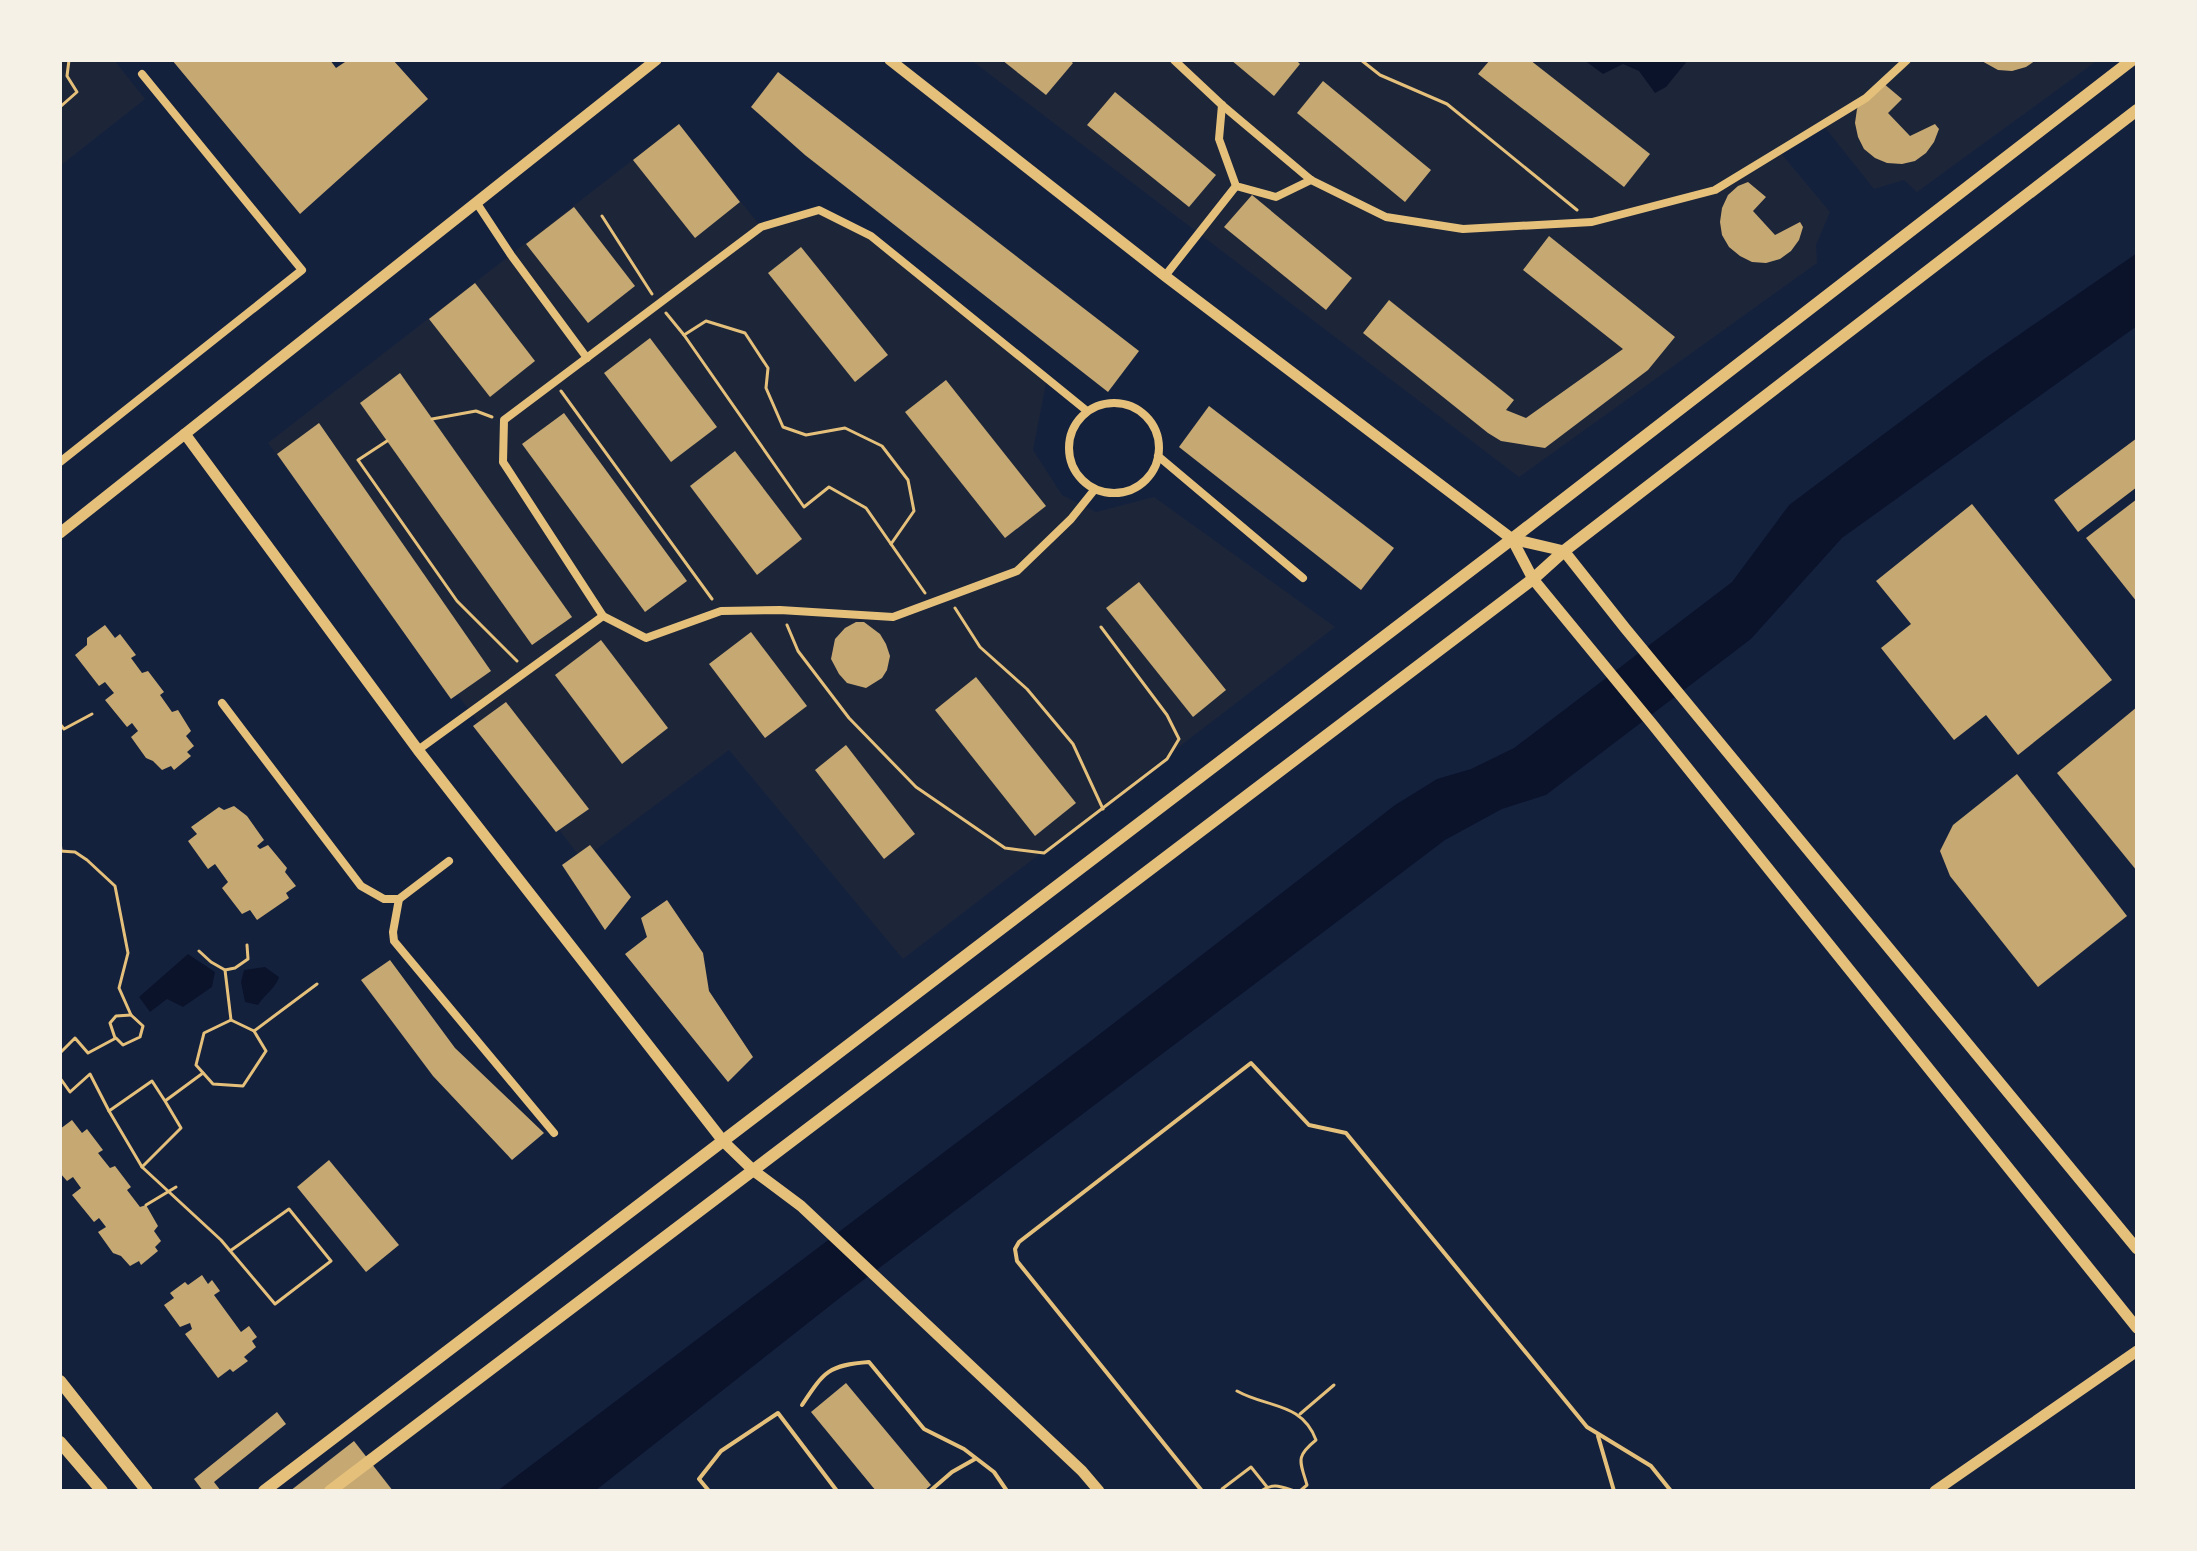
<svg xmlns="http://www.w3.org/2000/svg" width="2197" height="1551" font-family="'Varela Round',sans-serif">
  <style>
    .green { fill: #1d2539 }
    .water { fill: #0b132b }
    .building { fill: #c6a872 }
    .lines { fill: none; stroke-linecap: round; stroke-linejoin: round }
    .path { stroke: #e5c07b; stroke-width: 3 }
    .service { stroke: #e5c07b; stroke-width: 4 }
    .minor { stroke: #e5c07b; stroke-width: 8 }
    .tertiary { stroke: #e5c07b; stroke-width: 11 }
    .secondary { stroke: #e5c07b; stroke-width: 12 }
  </style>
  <rect width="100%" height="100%" fill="#14213d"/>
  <g class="green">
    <polygon points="60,60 114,60 145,99 60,166"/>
    <polygon points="971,60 2098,60 1917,192 1904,180 1874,189 1823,125 1780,152 1830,212 1816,245 1817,263 1519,477"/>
    <polygon points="679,124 761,227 819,210 871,236 1047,378 1033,450 1062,495 1096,512 1154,497 1335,627 903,959 729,750 582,860 268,443"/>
  </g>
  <g class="water">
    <polygon points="1584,60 1688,60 1666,87 1655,93 1639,71 1623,64 1603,74"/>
    <polygon points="2137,253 2137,326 1842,538 1751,639 1546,795 1502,809 1445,840 841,1297 595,1491 497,1491 1092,1040 1395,805 1437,779 1471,769 1514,748 1732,582 1789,505 1984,359"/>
    <polygon points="188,954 215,972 212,987 183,1007 167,999 150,1012 139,997"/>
    <path d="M265,967l14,10c-3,11 -15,18 -21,28l-13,-3 -4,-20 3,-12z"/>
  </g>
  <g class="building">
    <polygon points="172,60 330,60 336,68 348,60 393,60 428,99 300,214"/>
    <polygon points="1002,60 1069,60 1073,63 1046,95"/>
    <polygon points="1231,60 1296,60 1300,64 1274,96"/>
    <polygon points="1490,60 1530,60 1650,154 1624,187 1478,74"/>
    <polygon points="1980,60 2036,60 2026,67 2012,71 1998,70"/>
    <polygon points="778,72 1139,351 1108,392 805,155 751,107"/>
    <polygon points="1323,81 1431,170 1405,202 1297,113"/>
    <polygon points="1883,83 1902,99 1888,113 1910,136 1935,124 1939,129 1934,142 1926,153 1915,161 1902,164 1887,163 1875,158 1864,149 1858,137 1855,123 1857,109 1863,97"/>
    <polygon points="1115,92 1216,175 1189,207 1087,125"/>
    <polygon points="679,124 740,202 695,238 633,160"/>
    <polygon points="1748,182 1766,197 1753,211 1775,235 1800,222 1803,227 1799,240 1791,251 1780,259 1766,263 1752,262 1740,256 1729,247 1722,235 1720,222 1722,208 1728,195 1738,186"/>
    <polygon points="1252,195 1352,278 1326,310 1224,227"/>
    <polygon points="574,207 635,286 588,323 526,244"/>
    <polygon points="1549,236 1675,337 1648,370 1545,448 1501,441 1488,433 1363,333 1389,300 1514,400 1506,410 1526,418 1623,349 1523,270"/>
    <polygon points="801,247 888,355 855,382 768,273"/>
    <polygon points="475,283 535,361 490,397 429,319"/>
    <polygon points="650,338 717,427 671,462 604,373"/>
    <polygon points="400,373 572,617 532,645 360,403"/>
    <polygon points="946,380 1046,506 1005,538 905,412"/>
    <polygon points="1209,406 1394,548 1361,590 1179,447"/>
    <polygon points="564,413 687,581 645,612 522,444"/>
    <polygon points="319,423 491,671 451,699 277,454"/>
    <polygon points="2137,438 2137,487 2078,532 2054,500"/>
    <polygon points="735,451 802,539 757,575 690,486"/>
    <polygon points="2137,499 2137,602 2086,538"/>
    <polygon points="1972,504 2112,680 2018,755 1986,715 1954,740 1881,648 1911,624 1876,581"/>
    <polygon points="1139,582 1226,690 1193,717 1106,608"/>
    <polygon points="856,622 864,622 880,634 886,644 890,656 887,670 882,678 866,688 847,683 839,674 831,659 835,639 845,628"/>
    <polygon points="105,625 115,638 120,634 136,655 131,658 142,673 148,671 164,692 160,695 172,712 178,710 191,731 186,736 194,746 187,752 191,756 174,770 171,766 162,770 153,761 146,758 131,737 138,731 132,723 127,727 105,700 114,693 105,682 99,686 75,655 87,645 87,638"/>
    <polygon points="751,632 807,706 765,738 709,664"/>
    <polygon points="601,640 668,728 622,764 555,675"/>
    <polygon points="976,677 1076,803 1035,836 935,710"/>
    <polygon points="506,702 589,809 556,832 473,726"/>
    <polygon points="2137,707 2137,871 2057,773"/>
    <polygon points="846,745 915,834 884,859 815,770"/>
    <polygon points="2017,774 2127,916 2038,987 1950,876 1940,851 1953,825"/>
    <polygon points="234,806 247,816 264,840 257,846 260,849 268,845 287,868 285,872 296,886 286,893 289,898 257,920 250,910 242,914 222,888 228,882 215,864 208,869 188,841 197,834 191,827 219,807 224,810"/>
    <polygon points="590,845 631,897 605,930 562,865"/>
    <polygon points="667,900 703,953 709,991 753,1057 728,1082 625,954 647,937 641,918"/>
    <polygon points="390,960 455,1048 544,1133 512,1160 433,1076 361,980"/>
    <polygon points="72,1120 82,1133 87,1129 103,1150 98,1153 110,1168 115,1166 131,1187 127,1190 140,1207 146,1205 158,1226 154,1231 161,1241 155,1247 158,1251 141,1265 139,1261 130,1266 121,1256 113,1253 98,1232 106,1227 99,1218 94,1222 72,1195 81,1188 73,1177 67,1181 60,1173 60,1129"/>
    <polygon points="329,1160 399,1245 366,1272 297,1187"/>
    <polygon points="202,1275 208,1284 212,1280 220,1291 214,1295 241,1332 249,1326 257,1337 252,1341 256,1347 244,1357 248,1361 233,1372 230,1369 218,1378 185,1334 192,1329 190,1323 180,1327 164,1305 174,1298 170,1293 185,1282 188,1285"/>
    <polygon points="846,1383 931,1485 924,1491 876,1491 811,1412"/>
    <polygon points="277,1412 286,1424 214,1482 221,1491 203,1491 194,1479"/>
    <polygon points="354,1441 393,1491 290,1491"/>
  </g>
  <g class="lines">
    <g class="path">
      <polyline points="1361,60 1380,75 1447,104 1577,210"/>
      <polyline points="60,107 77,92 67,76 69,60"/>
      <polyline points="602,216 652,294"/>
      <polyline points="666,313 684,335 804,507 829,487 866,508 925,593"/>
      <polyline points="684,335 706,321 745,333 768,368 766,388 783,427 806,435 845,428 882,446 908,480 914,511 891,544"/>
      <polyline points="561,391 712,599"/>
      <polyline points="432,419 476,411 492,417"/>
      <polyline points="387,441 358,460 457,601 517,661"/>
      <polyline points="955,608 980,647 1027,689 1073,744 1103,809"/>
      <polyline points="787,625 798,651 849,718 916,787 1005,848 1044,853 1167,759 1179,739 1167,715 1101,627"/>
      <polyline points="60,724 64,729 92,714"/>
      <polyline points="60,841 61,851"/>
      <polyline points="60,851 75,852 87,860 115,886 128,953 119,988 131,1015 143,1026 140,1037 123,1045 116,1038 88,1053 75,1038 60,1053"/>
      <polyline points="199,951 211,962 225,970 231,1020"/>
      <polyline points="225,970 235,968 248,959 247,945"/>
      <polygon points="231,1020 254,1031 266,1051 243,1086 213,1084 196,1065 204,1033"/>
      <polyline points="254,1031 317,984"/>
      <polyline points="115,1038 110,1023 116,1016 131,1015"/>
      <polyline points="60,1078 70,1092 90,1074 109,1111"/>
      <polyline points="165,1101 181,1128 142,1167 109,1111 152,1081 165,1101 203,1073"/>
      <polyline points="142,1167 221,1240 275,1304 331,1261 289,1209 230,1251"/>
      <polyline points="146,1205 176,1187"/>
      <path d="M1237,1391c30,17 65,11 79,49 -21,17 -16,21 -9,45l-7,6"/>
      <polyline points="1300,1414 1334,1385"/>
      <polyline points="1224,1491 1222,1489 1251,1467 1267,1487"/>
      <path d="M1261,1491c12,-9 21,-4 34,0"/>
    </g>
    <g class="service">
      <path d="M802,1405c22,-33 26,-40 67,-43l55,67 40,20 30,23 13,19"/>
      <polyline points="1598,1436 1614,1491"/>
      <polyline points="709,1491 699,1479 721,1451 778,1413 837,1491"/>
      <polyline points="930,1491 952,1472 975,1459"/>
      <polyline points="1202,1491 1017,1261 1015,1249 1019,1242 1251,1063 1309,1125 1346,1133 1587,1427 1651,1466 1671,1491"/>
    </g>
    <g class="minor">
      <polyline points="1174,60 1222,105 1311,180 1386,217 1463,229 1592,222 1715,190 1866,98 1907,60"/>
      <polyline points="1222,105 1219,139 1236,186 1276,197 1311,180"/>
      <polyline points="476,202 511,255 587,358"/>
      <polyline points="1165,276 1236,186"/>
      <circle cx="1114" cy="448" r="45"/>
      <polyline points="1087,411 871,236 819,210 761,227 504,420 503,462 603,616 646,638 721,611 780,610 893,617 1017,571 1071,519 1095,489"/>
      <polyline points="1158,456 1303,578"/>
      <polyline points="60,462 302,270 142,74"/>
      <polyline points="222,703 361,886 384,899 399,899 449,861"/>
      <polyline points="418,750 603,616"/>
      <polyline points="399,899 393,932 394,941 554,1133"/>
    </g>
    <g class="tertiary">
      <polyline points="890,60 1165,276 1512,539 1564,551 1625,628 2137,1249"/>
      <polyline points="185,434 418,750 723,1141 754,1171 801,1206 1082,1471 1099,1491"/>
      <polyline points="60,533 656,60"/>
      <polyline points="1512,539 1533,579 1653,725 2137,1328"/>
      <polyline points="1935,1491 2137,1351"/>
    </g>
    <g class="secondary">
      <polyline points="60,1381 147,1491"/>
      <polyline points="60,1442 102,1491"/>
      <polyline points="264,1491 1512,539 2132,60"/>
      <polyline points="330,1491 1533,579 1564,551 2137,110"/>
    </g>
  </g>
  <rect width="2197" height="1551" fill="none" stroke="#f6f1e7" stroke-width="124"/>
</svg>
